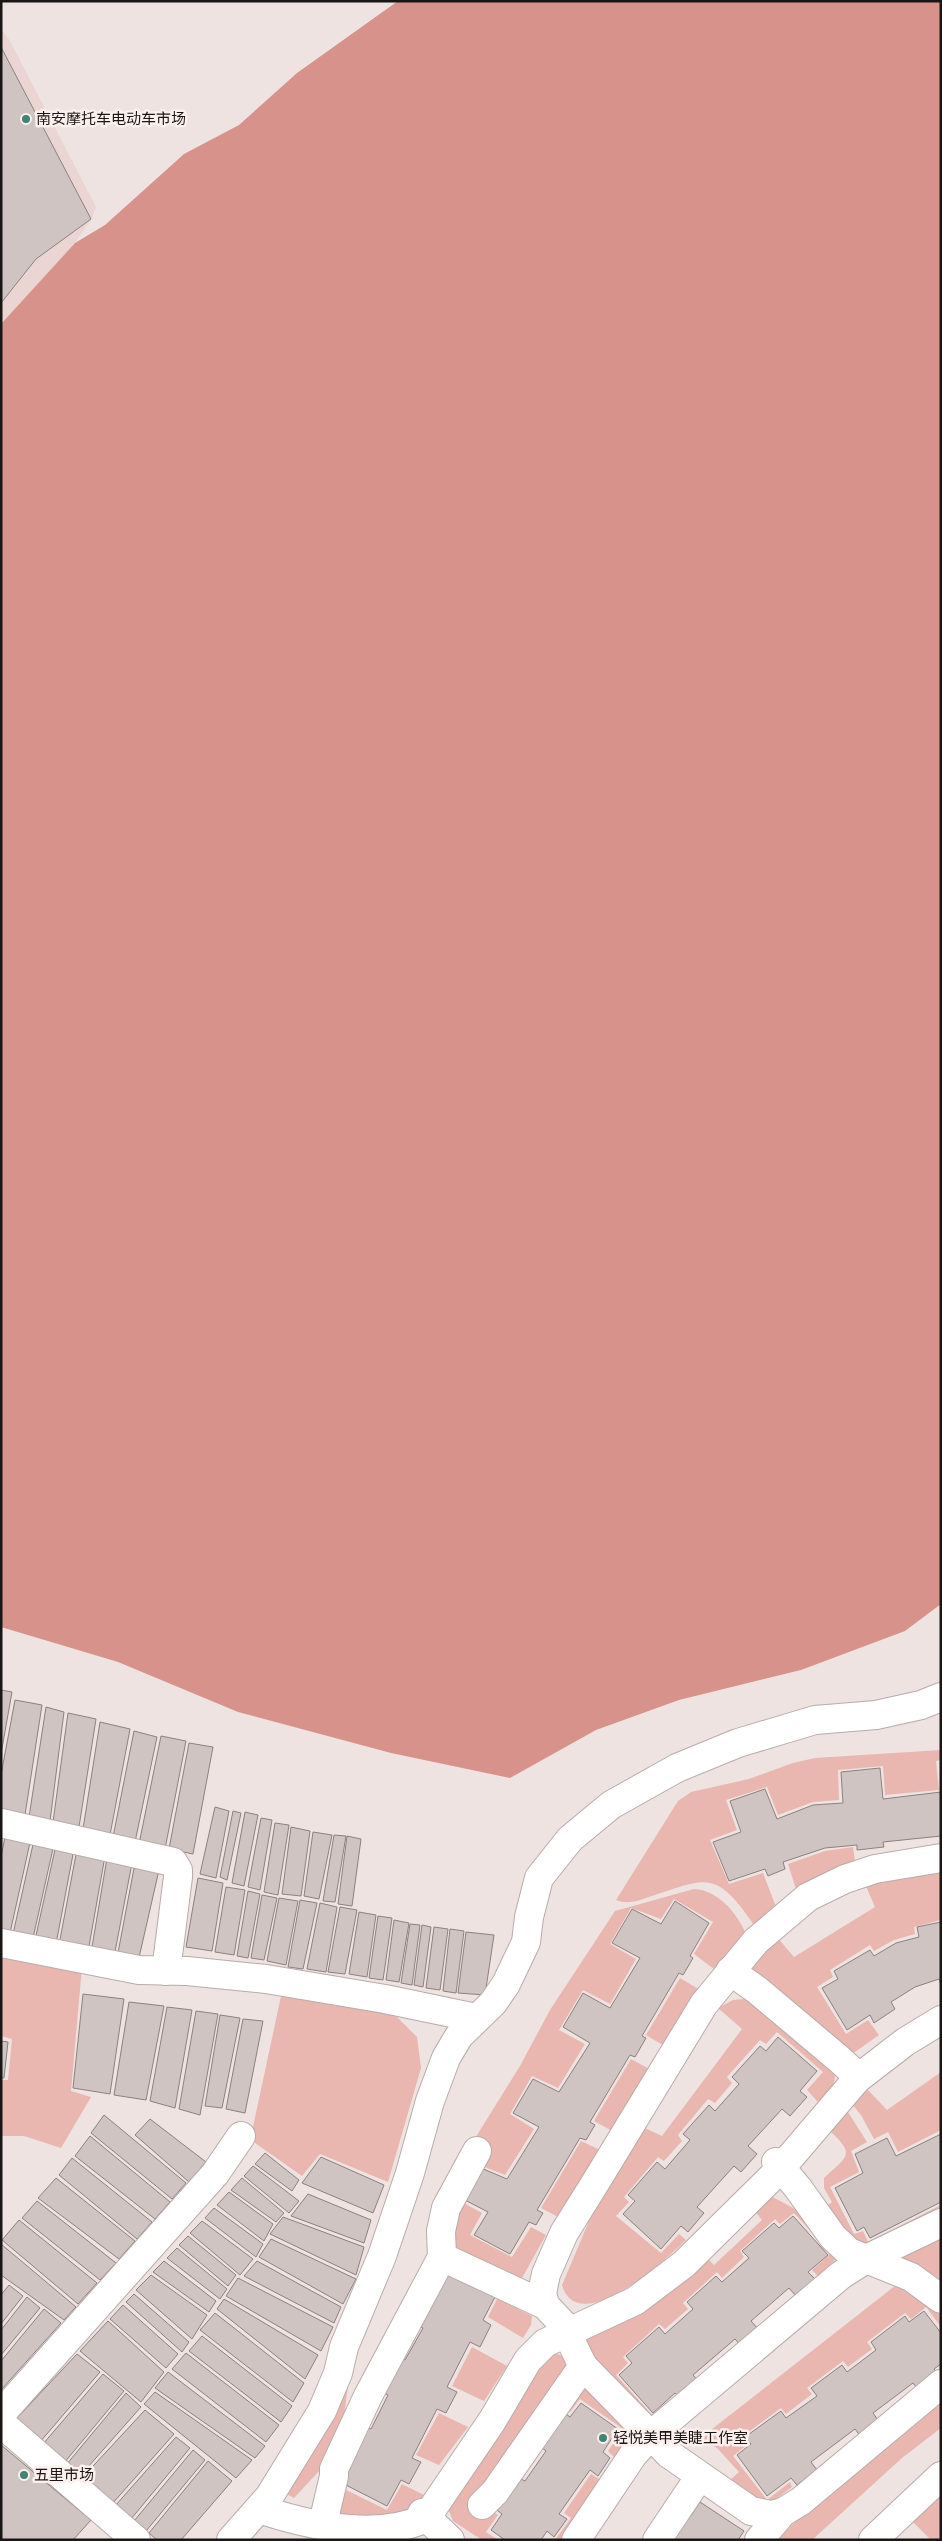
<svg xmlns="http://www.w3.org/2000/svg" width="942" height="2541" font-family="'Work Sans','Noto Sans SC',sans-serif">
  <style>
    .built { fill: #ead5d2 }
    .green { fill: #e9b6b0 }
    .forest { fill: #d7938b }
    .building { fill: #d0c4c3; stroke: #8c8180 }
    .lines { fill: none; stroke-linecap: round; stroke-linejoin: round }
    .minor-casing { stroke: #b7acab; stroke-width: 30 }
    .minor { stroke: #fff; stroke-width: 28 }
    .poi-dot { fill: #418374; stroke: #fcf0ee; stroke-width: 2 }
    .labels { text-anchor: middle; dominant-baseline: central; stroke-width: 5; stroke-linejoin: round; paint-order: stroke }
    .poi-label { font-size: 15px; fill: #1a1615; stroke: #fcf0ee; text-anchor: start }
  </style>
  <rect width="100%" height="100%" fill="#eee3e1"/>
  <polygon class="built" points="1,29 10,41 96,207 91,220 75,243 1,324"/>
  <g class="green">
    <path d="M941,1750v10l-5,1 3,29 -54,5 -2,-29 -45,4 1,30 -26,2 -35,13 -11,-28 -41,13 11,30 -27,10 19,44 34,-11 13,34 -22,18c-40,-58 -48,-46 -108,-27 -11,4 -19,6 -30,2l62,-99 13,-9 58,-13 44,-16 22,-5z"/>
    <polygon points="853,1847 855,1863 806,1882 796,1889 788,1864 825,1851"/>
    <polygon points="941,1868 941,1920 914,1927 915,1934 894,1940 874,1951 870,1945 830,1970 833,1977 817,1987 846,2034 868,2020 879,2035 855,2052 849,2053 753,1972 753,1966 777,1937 794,1957 875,1907 865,1884"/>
    <path d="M694,1889c24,1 43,24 52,45l-32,35 -20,-15 19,-32 -39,-23 -13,20 -30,-11 -21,36 26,15 -26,45 -27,-14 -24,40 26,14 -27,44 -26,-12 -22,38 24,15 -29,46 -23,-9 -13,-18 51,-82 30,-56 65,-99z"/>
    <polygon points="1,1954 82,1967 71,2091 91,2097 61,2148 24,2136 1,2136 1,2080 8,2080 12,2039 1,2036"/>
    <polygon points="680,1978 700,1990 666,2047 646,2035"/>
    <polygon points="281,1996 378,2009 397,2017 417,2037 421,2068 388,2182 320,2154 302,2176 255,2143 253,2127"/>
    <path d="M744,1999l11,2 79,69c4,15 -6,22 -16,32l-11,-12 16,-18 -46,-40 -11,12 -6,-4 -33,37 5,6 -17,20 -7,-4 -30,36 4,6 -18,20 -6,-4 -34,40 5,5 -13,14 45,37 18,-19 7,6c-19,19 -108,100 -124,45l41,-97 42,-60 17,8 80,-107 -24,-21 15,-8z"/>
    <polygon points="631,2059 651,2070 614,2132 594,2121"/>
    <polygon points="941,2072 941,2130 898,2152 888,2132 874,2139 861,2115 852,2104 868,2090 887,2110"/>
    <path d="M846,2109l21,33 -16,9 8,21 -29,15 24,47 9,-3 5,11 73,-37v7l-64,33 -23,-1 -31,-35 9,-7 -8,-14v-10c26,-24 31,-23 4,-49z"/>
    <polygon points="581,2141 600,2150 560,2218 541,2208"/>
    <polygon points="767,2194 797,2210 837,2258 818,2276 812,2270 831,2253 794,2213 780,2224 775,2219 740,2251 744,2257 722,2278 717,2272 683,2303 688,2309 665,2329 659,2324 623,2357 628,2363 616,2375 653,2416 674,2398 678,2404 656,2423 582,2346 586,2334 703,2254 714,2265 762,2220 750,2205"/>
    <polygon points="460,2201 482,2213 470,2235 512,2257 531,2227 546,2235 522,2278 518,2279 453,2250 453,2230"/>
    <polygon points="941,2232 941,2286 901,2258 900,2251"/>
    <path d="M900,2282c21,13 41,18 41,45l-15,-20 -15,12 -6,-6 -38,29 5,7 -24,18 -5,-6 -36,27 5,6 -26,20 -5,-6 -38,28 4,9 -14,11 34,44 23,-18 2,5 -19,14 -11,2 -33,-22 10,-9 -22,-24 -14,-9 4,-6z"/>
    <polygon points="497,2299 532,2316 531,2325 523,2338 488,2317"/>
    <polygon points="472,2347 507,2366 484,2401 452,2386"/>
    <path d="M551,2354c10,0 14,1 17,12l-76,145 6,4 -12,17 12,8h-16l-29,-19 -6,-15 70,-114z"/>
    <polygon points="349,2377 341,2440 320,2470 294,2498 285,2493"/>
    <polygon points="587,2384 630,2422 634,2440 566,2540 555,2540 571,2518 564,2513 591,2474 599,2479 614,2457 608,2451 623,2429 580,2399 570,2412 565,2410"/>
    <polygon points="941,2399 941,2428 902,2458 812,2540 779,2539 809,2507"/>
    <polygon points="439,2413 468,2427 439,2465 416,2455"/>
    <polygon points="402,2484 424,2495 414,2512 406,2520 342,2516 336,2511 340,2487 387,2510"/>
    <polygon points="941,2488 941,2540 928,2540 929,2538 912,2521"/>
  </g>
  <polygon class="forest" points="398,1 941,1 941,1604 905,1631 801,1670 679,1700 596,1730 510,1778 391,1753 238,1712 118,1662 1,1627 1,324 75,243 105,225 184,154 239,125 297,73"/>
  <g class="building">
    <polygon points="1,47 91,219 36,259 1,303"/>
    <polygon points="1,1690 12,1692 1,1754"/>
    <polygon points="15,1700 42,1705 25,1815 1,1810 1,1775"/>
    <polygon points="46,1707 64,1712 50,1821 29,1817"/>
    <polygon points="68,1713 96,1719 79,1827 53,1822"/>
    <polygon points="100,1722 130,1729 110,1835 83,1829"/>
    <polygon points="134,1731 157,1737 135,1842 113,1837"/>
    <polygon points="161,1736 186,1741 165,1849 139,1844"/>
    <polygon points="189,1743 213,1747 193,1854 169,1849"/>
    <polygon points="880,1768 883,1799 941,1792 941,1836 883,1842 884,1847 857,1850 857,1845 825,1848 783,1862 785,1869 768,1876 765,1869 729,1881 713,1842 741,1832 730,1801 765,1789 777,1819 813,1805 843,1803 841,1772"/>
    <polygon points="215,1807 229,1811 216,1878 200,1874"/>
    <polygon points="233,1811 241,1813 227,1880 220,1877"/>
    <polygon points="245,1812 258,1815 244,1886 232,1883"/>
    <polygon points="261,1818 272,1820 260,1890 248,1887"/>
    <polygon points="275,1823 289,1825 278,1895 264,1892"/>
    <polygon points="291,1827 310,1831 301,1896 282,1894"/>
    <polygon points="6,1832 31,1838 10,1933 1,1931 1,1857"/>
    <polygon points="313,1832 332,1835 319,1899 304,1896"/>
    <polygon points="334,1835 346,1836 335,1902 323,1901"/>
    <polygon points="347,1836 361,1839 352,1906 338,1904"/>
    <polygon points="34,1840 54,1844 33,1938 13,1934"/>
    <polygon points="56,1845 74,1849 56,1944 35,1940"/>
    <polygon points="77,1849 105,1856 88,1952 59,1945"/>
    <polygon points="107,1858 132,1863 114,1957 91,1953"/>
    <polygon points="135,1863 159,1870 138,1962 117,1958"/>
    <polygon points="198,1878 223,1883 212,1951 186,1947"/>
    <polygon points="226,1887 245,1890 234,1955 215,1952"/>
    <polygon points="248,1891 260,1894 248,1958 237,1956"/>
    <polygon points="262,1895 277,1898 264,1960 251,1958"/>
    <polygon points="279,1898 298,1901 286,1965 267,1961"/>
    <polygon points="300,1900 317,1903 303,1969 288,1967"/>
    <polygon points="675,1901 709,1923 690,1956 693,1958 683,1975 679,1973 642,2036 646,2038 635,2057 630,2055 590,2122 595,2125 586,2140 580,2138 537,2210 543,2213 536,2225 529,2222 510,2254 474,2235 488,2212 463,2199 481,2168 507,2179 539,2127 513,2113 533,2079 559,2092 590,2043 563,2027 583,1993 610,2008 640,1958 612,1943 632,1909 661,1924"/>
    <polygon points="320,1903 337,1907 326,1972 307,1969"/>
    <polygon points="340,1907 357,1910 345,1974 328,1972"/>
    <polygon points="359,1912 376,1915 367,1977 349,1974"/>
    <polygon points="378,1916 392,1918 383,1980 369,1978"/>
    <polygon points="394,1920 409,1923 399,1982 386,1980"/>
    <polygon points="941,1922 941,1984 939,1979 915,1987 891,2002 895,2009 874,2023 870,2015 847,2030 822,1988 838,1979 834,1971 870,1950 874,1956 896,1943 919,1937 917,1927"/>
    <polygon points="410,1924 420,1925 412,1985 401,1983"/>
    <polygon points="422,1925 431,1927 423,1987 414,1985"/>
    <polygon points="434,1927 448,1929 440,1990 426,1988"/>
    <polygon points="450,1929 464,1931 456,1993 443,1991"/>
    <polygon points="466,1932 494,1935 485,1995 458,1993"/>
    <polygon points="83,1994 124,1999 110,2094 73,2088"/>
    <polygon points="129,2002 164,2006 146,2100 114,2095"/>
    <polygon points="167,2007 192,2010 175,2108 150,2101"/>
    <polygon points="196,2011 218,2014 200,2115 179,2109"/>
    <polygon points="220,2015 240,2018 222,2108 205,2106"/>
    <polygon points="243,2019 263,2021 245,2113 226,2109"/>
    <polygon points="778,2037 817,2071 800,2091 807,2097 790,2116 782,2109 748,2146 757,2154 741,2172 734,2166 697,2207 704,2213 688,2232 681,2226 661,2249 623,2214 635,2201 628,2195 657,2162 665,2169 690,2140 683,2134 709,2105 715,2111 739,2084 732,2077 760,2046 766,2051"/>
    <polygon points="1,2041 8,2042 4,2078 1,2078"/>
    <polygon points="104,2115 186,2183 172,2199 91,2133"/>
    <polygon points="150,2119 206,2162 189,2182 135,2135"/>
    <polygon points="941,2134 941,2202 870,2238 864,2227 857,2231 835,2188 863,2173 855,2154 887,2138 896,2156"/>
    <polygon points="90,2136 170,2202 155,2219 75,2156"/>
    <polygon points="265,2153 299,2180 292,2191 255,2164"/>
    <polygon points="321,2157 384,2185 373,2213 302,2183"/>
    <polygon points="72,2158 152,2222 137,2239 59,2175"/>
    <polygon points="253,2166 299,2201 289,2213 244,2176"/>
    <polygon points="56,2178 135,2241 119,2259 38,2198"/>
    <polygon points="242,2178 284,2213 276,2222 231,2190"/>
    <polygon points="229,2192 273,2224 264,2241 217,2205"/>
    <polygon points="308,2194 371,2220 364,2243 291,2216"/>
    <polygon points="37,2201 116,2263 100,2280 22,2218"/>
    <polygon points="214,2208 263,2244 256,2257 205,2218"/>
    <polygon points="793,2216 828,2255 808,2272 815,2279 796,2296 789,2288 751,2321 759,2330 741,2346 735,2339 693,2375 700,2383 681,2400 675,2393 653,2413 619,2375 632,2363 626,2356 659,2327 665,2334 693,2309 687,2302 716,2276 722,2282 749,2258 742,2251 774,2223 779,2228"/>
    <polygon points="283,2217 364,2247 356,2275 270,2234"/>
    <polygon points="19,2220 97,2283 78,2304 2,2240"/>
    <polygon points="202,2221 253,2259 240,2275 190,2233"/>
    <polygon points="188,2236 236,2275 228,2286 179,2245"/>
    <polygon points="271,2239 356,2279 343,2304 259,2257"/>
    <polygon points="1,2244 76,2307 64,2320 1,2275"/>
    <polygon points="177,2248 227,2289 220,2299 167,2258"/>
    <polygon points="164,2261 216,2301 209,2312 153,2272"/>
    <polygon points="257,2261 341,2307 334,2323 244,2276"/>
    <polygon points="449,2273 495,2297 483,2320 491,2325 480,2347 470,2342 447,2387 457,2392 446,2413 437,2409 412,2458 421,2462 409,2484 401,2480 387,2506 342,2483 351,2467 342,2462 362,2425 371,2429 388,2395 380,2391 398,2356 405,2360 423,2328 413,2324"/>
    <polygon points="151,2275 207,2315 192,2339 136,2290"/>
    <polygon points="238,2278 333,2327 321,2351 226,2296"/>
    <polygon points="9,2285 23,2296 1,2324 1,2295"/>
    <polygon points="134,2294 189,2342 182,2352 126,2302"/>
    <polygon points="27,2297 40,2308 1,2355 1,2330"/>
    <polygon points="224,2299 318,2355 305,2379 217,2309"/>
    <polygon points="123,2305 178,2354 166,2368 110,2319"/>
    <polygon points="44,2309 61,2323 1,2390 1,2361"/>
    <polygon points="924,2311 941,2333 941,2364 934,2369 940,2376 920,2392 913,2383 873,2413 880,2423 861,2437 855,2429 811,2462 817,2470 797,2485 791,2478 767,2496 737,2455 751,2444 745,2437 781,2411 786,2418 817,2396 811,2388 842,2365 847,2372 876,2350 871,2342 905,2316 909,2322"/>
    <polygon points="215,2313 304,2383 293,2402 200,2330"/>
    <polygon points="108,2321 164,2372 141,2402 80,2351"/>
    <polygon points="202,2336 292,2406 281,2422 189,2351"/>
    <polygon points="186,2353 279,2425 266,2442 172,2369"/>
    <polygon points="77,2354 100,2372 40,2442 16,2419"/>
    <polygon points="168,2372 265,2446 255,2458 155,2388"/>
    <polygon points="103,2374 124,2391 64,2463 43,2444"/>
    <polygon points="155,2392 252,2460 236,2478 144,2404"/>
    <polygon points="126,2393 141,2407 80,2476 66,2465"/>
    <polygon points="581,2403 618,2429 603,2452 610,2458 598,2476 590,2470 559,2514 567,2519 554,2537 547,2531 541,2540 505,2540 491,2530 502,2514 493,2507 517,2477 525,2481 546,2451 541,2447 566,2414 570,2417"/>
    <polygon points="145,2410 174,2434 112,2504 82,2478"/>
    <polygon points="176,2437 190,2448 131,2519 115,2506"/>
    <polygon points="1,2445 91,2520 73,2540 1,2540"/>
    <polygon points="193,2450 205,2460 146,2531 134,2521"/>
    <polygon points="208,2461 232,2481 181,2540 157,2540 149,2533"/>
    <polygon points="700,2502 744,2531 738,2540 665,2540 684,2513 690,2517"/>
  </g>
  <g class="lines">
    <g class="minor-casing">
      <g id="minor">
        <polyline points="1,1823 173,1862 178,1870 178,1877 166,1971"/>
        <polyline points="941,1858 875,1869 845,1879 808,1897 756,1941 704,2004 597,2180 564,2233 546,2274 542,2293 545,2305 562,2323 583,2366 669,2454 751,2511 771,2515 783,2512 801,2501 941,2384"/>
        <polyline points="1,1943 139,1970 187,1971 266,1979 385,1999 476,2018"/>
        <polyline points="730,1971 757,1990 839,2059 851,2070 857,2079"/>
        <polyline points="776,2162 798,2188 833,2237 849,2252 911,2277 941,2299"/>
        <polyline points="442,2257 545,2305"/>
        <polyline points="1,2414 215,2174 241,2136"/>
        <polyline points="1,2423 136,2540"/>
        <polyline points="482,2505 495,2492 583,2366"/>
        <path d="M259,2509c51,17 117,32 167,9l66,-97 36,-61 17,-17 90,-42 49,-37 97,-96 76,-89 48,-37 36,-22"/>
        <polyline points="422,2513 450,2540"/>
        <polyline points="324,2519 334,2476 334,2469 368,2396 442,2257 441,2231 446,2208 477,2151"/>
        <polyline points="231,2540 269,2497 322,2411 338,2373 344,2347 382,2256 410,2173 430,2101 446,2058 459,2036 493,2003 506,1984 526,1942 529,1917 539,1878 570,1839 611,1805 677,1768 738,1743 815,1720 876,1715 921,1705 941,1697"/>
        <polyline points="576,2540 633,2455 651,2435 841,2275 866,2259 941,2223"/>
        <polyline points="657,2540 700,2476"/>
        <polyline points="759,2540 783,2512"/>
        <polyline points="873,2540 941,2476"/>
      </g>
    </g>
    <use href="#minor" class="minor"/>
  </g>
  <g class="poi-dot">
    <circle cx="26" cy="119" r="5"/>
    <circle cx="603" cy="2438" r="5"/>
    <circle cx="24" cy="2475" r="5"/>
  </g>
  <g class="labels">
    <g class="poi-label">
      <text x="36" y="119">南安摩托车电动车市场</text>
      <text x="613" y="2438">轻悦美甲美睫工作室</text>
      <text x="34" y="2475">五里市场</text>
    </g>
  </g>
  <rect width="942" height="2541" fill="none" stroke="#1a1615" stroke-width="5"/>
</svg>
